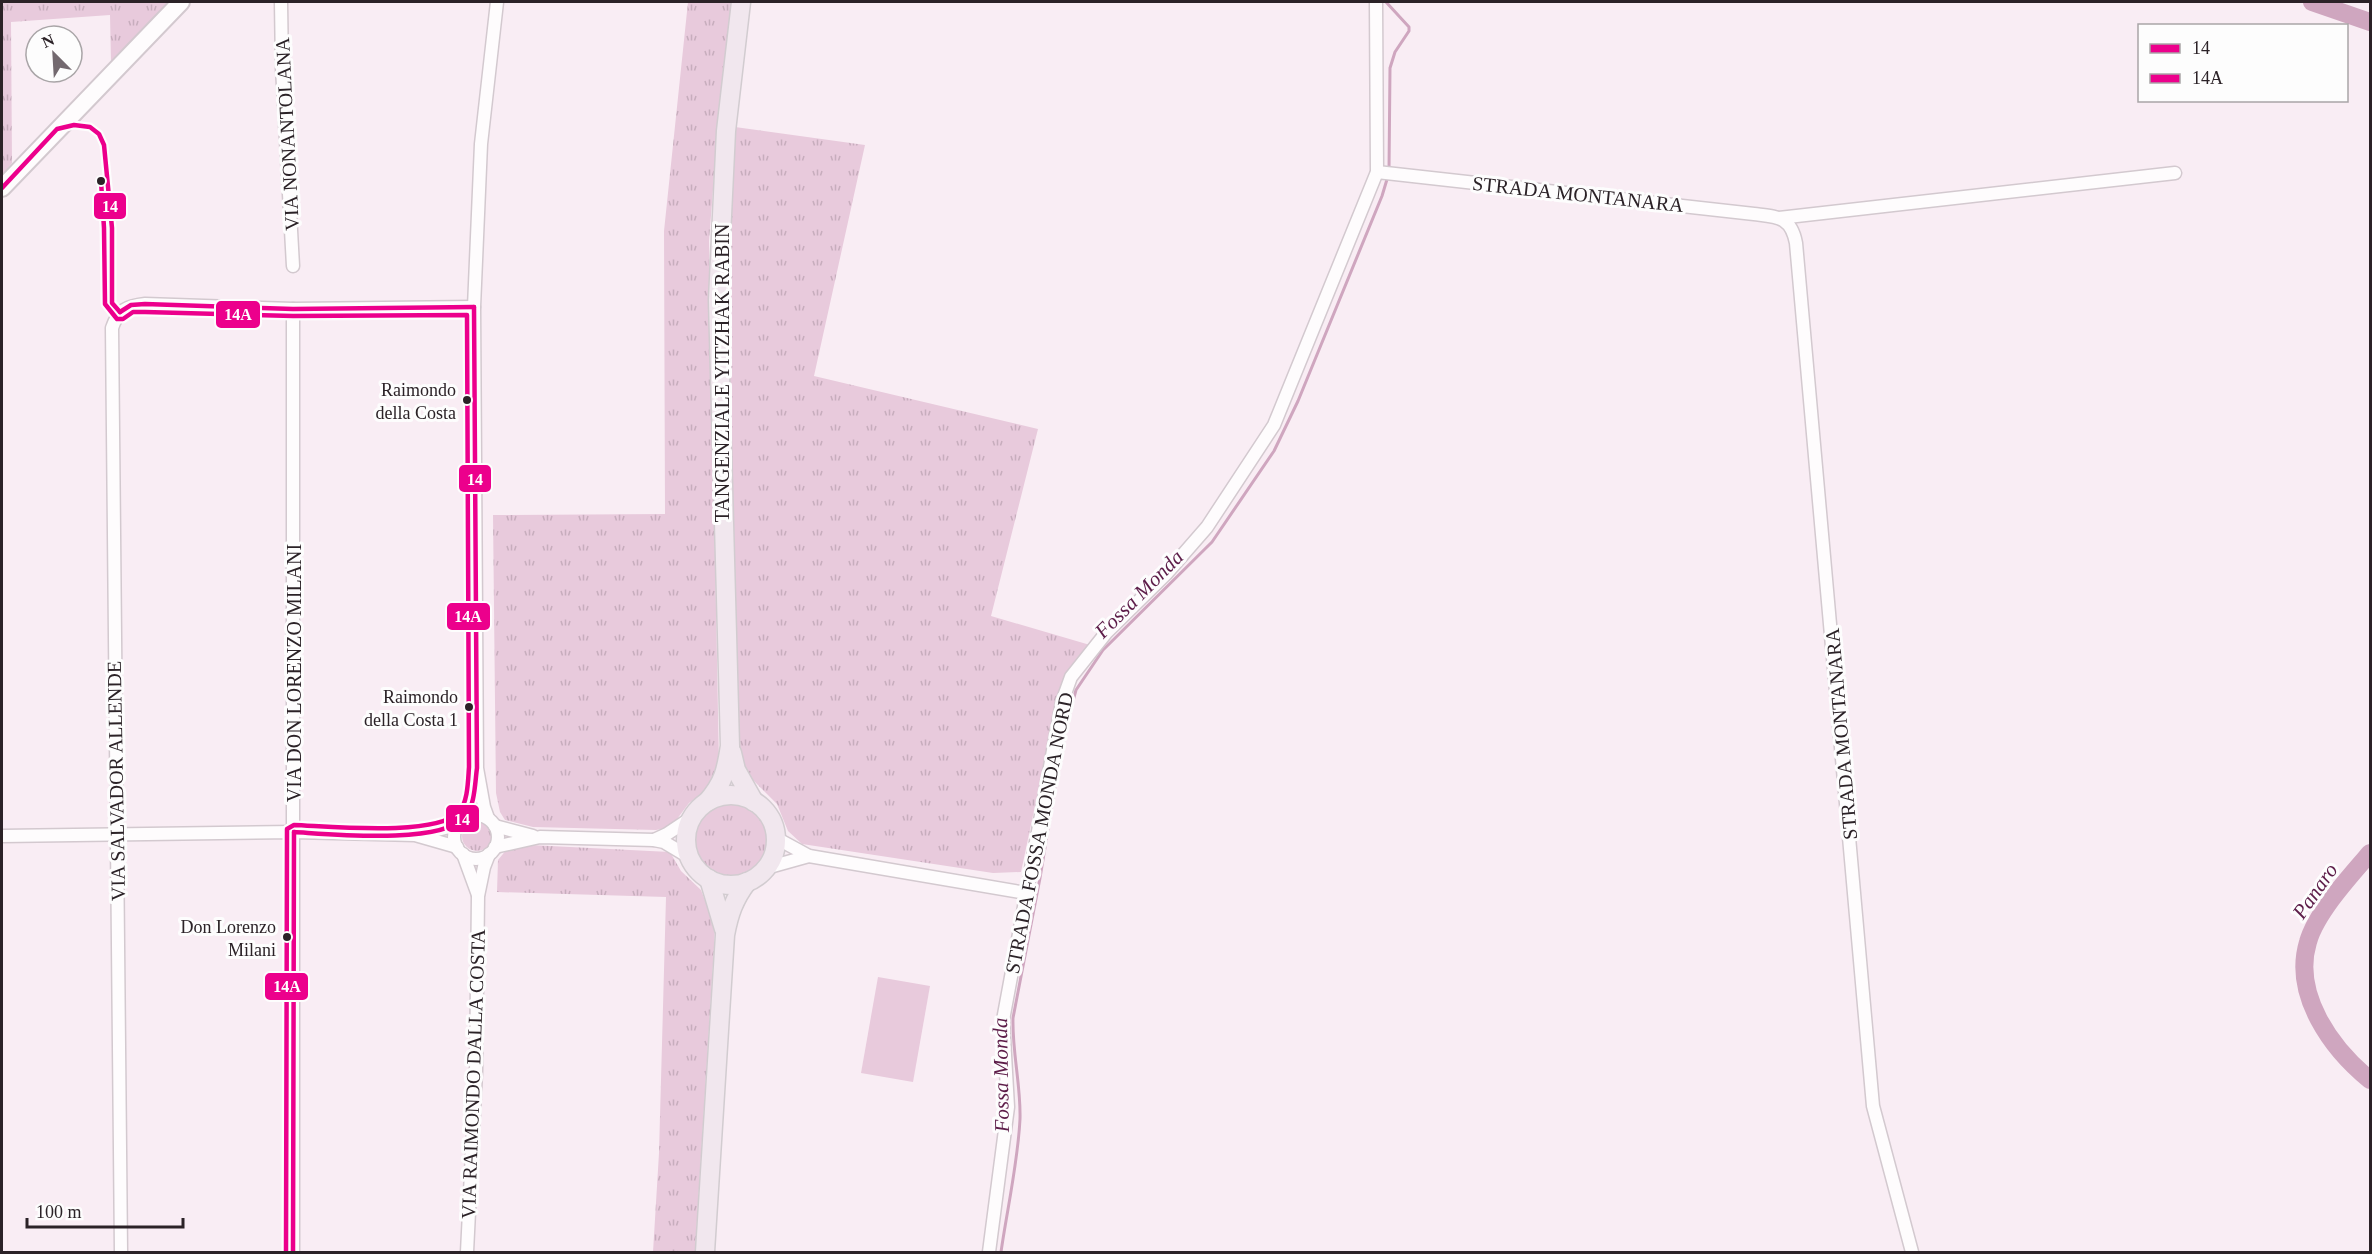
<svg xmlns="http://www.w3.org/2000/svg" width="2372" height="1254" font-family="Georgia,serif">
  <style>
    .grass { fill: url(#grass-tufts) }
    .garden { fill: #e8cadc }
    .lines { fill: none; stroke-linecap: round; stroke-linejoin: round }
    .stream { stroke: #cfa6bf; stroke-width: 3 }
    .river { stroke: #cfa6bf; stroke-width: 18 }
    .minor-casing { stroke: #d3c9cf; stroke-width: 15 }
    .secondary-casing { stroke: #d3c9cf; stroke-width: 20 }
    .primary-casing { stroke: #d2ccd0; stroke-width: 21 }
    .minor { stroke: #fefcfd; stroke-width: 12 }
    .secondary { stroke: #fefcfd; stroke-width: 16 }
    .primary { stroke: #f1e7ee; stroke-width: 18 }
    .bus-1-casing { stroke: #fdfdfd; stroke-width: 9 }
    .bus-2-casing { stroke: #fdfdfd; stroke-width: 9 }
    .bus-1 { stroke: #ec008c; stroke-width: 4.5 }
    .bus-2 { stroke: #ec008c; stroke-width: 4.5 }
    .bus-dot { fill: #2b2227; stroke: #fdfdfd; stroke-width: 2 }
    .labels { text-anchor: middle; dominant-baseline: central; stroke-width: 6; stroke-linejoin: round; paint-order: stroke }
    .bus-label { font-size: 18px; fill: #2b2227; stroke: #fdfdfd; text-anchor: end }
    .street-label { font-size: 20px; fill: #2b2227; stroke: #fdfdfd }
    .water-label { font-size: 21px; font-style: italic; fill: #5d1d49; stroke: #fdfdfd }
    .line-badge { stroke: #fdfdfd; stroke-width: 2 }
    .badge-label { font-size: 16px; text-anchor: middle; font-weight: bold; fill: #fff }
  </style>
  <defs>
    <pattern id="grass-tufts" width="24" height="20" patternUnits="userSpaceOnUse" patternTransform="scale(1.5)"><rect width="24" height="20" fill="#e8cadc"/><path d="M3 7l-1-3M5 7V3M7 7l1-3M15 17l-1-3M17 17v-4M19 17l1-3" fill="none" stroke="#c7adbd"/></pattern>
  </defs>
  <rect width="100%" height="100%" fill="#f9edf4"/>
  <g class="grass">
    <polygon points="2,2 169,2 111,63 110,15 11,22 12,163 2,175"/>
    <polygon points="688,2 734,2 718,125 709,241 719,765 711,787 689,803 671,827 656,830 533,827 505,820 500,812 496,793 493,515 665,514 664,231"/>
    <polygon points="735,127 865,145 814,376 1038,429 991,616 1090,645 1058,697 1021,872 993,873 802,844 788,831 777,804 748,775 736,744 727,280"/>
    <circle cx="731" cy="840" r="37"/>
    <circle cx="477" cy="836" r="15"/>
    <polygon points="530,845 670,852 681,871 701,890 715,927 714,948 695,1252 653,1252 659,1153 666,897 497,892 498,860 507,849"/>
  </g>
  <polygon class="garden" points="878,977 930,986 913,1082 861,1073"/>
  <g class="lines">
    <g class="stream">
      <polyline points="1386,2 1409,27 1409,31 1395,52 1390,68 1389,170"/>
      <path d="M1001,1252c6,-42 17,-90 19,-133 1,-34 -8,-67 -7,-101l27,-140 23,-140 13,-48 27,-40 109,-108 62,-91 24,-50 84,-205 6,-20"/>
    </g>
    <g class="river">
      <polyline points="2312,2 2370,22"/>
      <path d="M2370,853c-20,23 -54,60 -62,89 -16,53 24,107 62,138"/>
    </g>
    <g class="minor-casing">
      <g id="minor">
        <polyline points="281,2 282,68 293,266"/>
        <path d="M1377,172l377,42c23,3 37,2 42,29l77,863 39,146"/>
        <polyline points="1779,218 2175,173"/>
        <circle cx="476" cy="837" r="22"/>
        <polyline points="465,818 476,776"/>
        <polyline points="488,818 484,807 477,768 474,307 481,144 497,2"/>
        <polyline points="495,826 533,836"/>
        <polyline points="418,835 457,825"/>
        <polyline points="2,836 294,832 415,835 457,847"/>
        <polyline points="776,838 809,856 1026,893"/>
        <polyline points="654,840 667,834 691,818"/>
        <polyline points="495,847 540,837 654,840 664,842 689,857"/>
        <polyline points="463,854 478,895"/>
        <polyline points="766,868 809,856"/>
        <path d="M121,1252l-9,-924c6,-18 15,-22 33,-24l148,5 181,-2"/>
        <polyline points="293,1252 293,309"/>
        <polyline points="467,1252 476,1072 478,896 484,867 489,854"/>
        <polyline points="989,1252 1008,1107 1003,1020 1062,702 1071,677 1106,633 1166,574 1207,527 1274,425 1377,172 1376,2"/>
      </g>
    </g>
    <g class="secondary-casing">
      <polyline id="secondary" points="2,188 181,2"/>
    </g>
    <g class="primary-casing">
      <g id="primary">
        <polyline points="732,753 736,770 754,802"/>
        <circle cx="731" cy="840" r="45"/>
        <path d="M707,802c17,-20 19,-31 23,-56l-12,-446 8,-169 15,-129"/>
        <polyline points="709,879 724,929"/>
        <path d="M705,1252l20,-317c4,-21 9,-36 22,-53"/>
      </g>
    </g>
    <use href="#minor" class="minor"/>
    <use href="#secondary" class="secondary"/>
    <use href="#primary" class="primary"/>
    <g class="bus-1-casing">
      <g id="bus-1">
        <polyline points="2,188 57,129 74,125 90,127 99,134 104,145 112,228 112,303 120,312"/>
        <polyline points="120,312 131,305 145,304 293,309 474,307"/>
        <path d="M294,832c36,2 147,13 171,-15 10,-11 10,-35 12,-49l-3,-461"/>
        <polyline points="293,1252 294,832"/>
      </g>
    </g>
    <g class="bus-2-casing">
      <path id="bus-2" d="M101,181l3,47 1,76 12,15h6l10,-7h12l148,4 174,-1 2,452c-1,13 -1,35 -10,45 -23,25 -132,14 -165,13l-7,4 -1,423"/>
    </g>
    <use href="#bus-1" class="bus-1"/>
    <use href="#bus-2" class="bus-2"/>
  </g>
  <g class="bus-dot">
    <circle cx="101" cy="181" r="5"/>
    <circle cx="467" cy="400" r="5"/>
    <circle cx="469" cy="707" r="5"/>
    <circle cx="287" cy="937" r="5"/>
  </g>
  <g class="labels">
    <g class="bus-label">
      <text x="456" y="390">Raimondo<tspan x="456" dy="23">della Costa</tspan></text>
      <text x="458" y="697">Raimondo<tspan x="458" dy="23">della Costa 1</tspan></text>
      <text x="276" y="927">Don Lorenzo<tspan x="276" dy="23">Milani</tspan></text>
    </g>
    <g class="street-label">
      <text transform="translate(287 134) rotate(-93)">VIA NONANTOLANA</text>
      <text transform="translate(1578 194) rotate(6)">STRADA MONTANARA</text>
      <text transform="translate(722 373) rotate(-90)">TANGENZIALE YITZHAK RABIN</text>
      <text transform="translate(294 673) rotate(-90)">VIA DON LORENZO MILANI</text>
      <text transform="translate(1841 734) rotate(-95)">STRADA MONTANARA</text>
      <text transform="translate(116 781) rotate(-91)">VIA SALVADOR ALLENDE</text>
      <text transform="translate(1039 833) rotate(-79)">STRADA FOSSA MONDA NORD</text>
      <text transform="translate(473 1074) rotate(-88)">VIA RAIMONDO DALLA COSTA</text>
    </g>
    <g class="water-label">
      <text transform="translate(1139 594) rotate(-45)">Fossa Monda</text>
      <text transform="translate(2315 891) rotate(-55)">Panaro</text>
      <text transform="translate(1001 1075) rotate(-91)">Fossa Monda</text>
    </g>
  </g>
  <g class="line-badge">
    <rect x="93" y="192" width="34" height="28" rx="6" fill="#ec008c"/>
    <rect x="215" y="300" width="46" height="29" rx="6" fill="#ec008c"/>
    <rect x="458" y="464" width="34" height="29" rx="6" fill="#ec008c"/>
    <rect x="446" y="602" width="45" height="29" rx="6" fill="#ec008c"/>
    <rect x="445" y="804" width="35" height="29" rx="6" fill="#ec008c"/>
    <rect x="264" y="972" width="45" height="29" rx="6" fill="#ec008c"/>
  </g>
  <g class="badge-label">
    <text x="110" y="212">14</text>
    <text x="238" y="320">14A</text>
    <text x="475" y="485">14</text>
    <text x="468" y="622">14A</text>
    <text x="462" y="825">14</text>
    <text x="287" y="992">14A</text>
  </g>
  <rect width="2372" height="1254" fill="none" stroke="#2b2227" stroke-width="6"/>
  <rect x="2138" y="24" width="210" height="78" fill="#fdfdfd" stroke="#a9a5a7" stroke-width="1.5"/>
  <rect x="2150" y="44" width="30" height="9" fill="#ec008c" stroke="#a9a5a7" stroke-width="1.5"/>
  <text x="2192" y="54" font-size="18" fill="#2b2227">14</text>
  <rect x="2150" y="74" width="30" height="9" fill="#ec008c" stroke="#a9a5a7" stroke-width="1.5"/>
  <text x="2192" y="84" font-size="18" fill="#2b2227">14A</text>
  <g transform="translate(54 54) rotate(336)"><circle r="28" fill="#fdfdfd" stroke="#a9a5a7" stroke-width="1.5"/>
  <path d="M0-4.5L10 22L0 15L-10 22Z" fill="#73696f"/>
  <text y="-9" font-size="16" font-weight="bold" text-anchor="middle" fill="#2b2227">N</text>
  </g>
  <path d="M27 1218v9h156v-9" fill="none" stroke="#2b2227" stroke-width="3"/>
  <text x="36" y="1218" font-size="18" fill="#2b2227" stroke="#fdfdfd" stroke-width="4.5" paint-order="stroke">100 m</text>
</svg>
